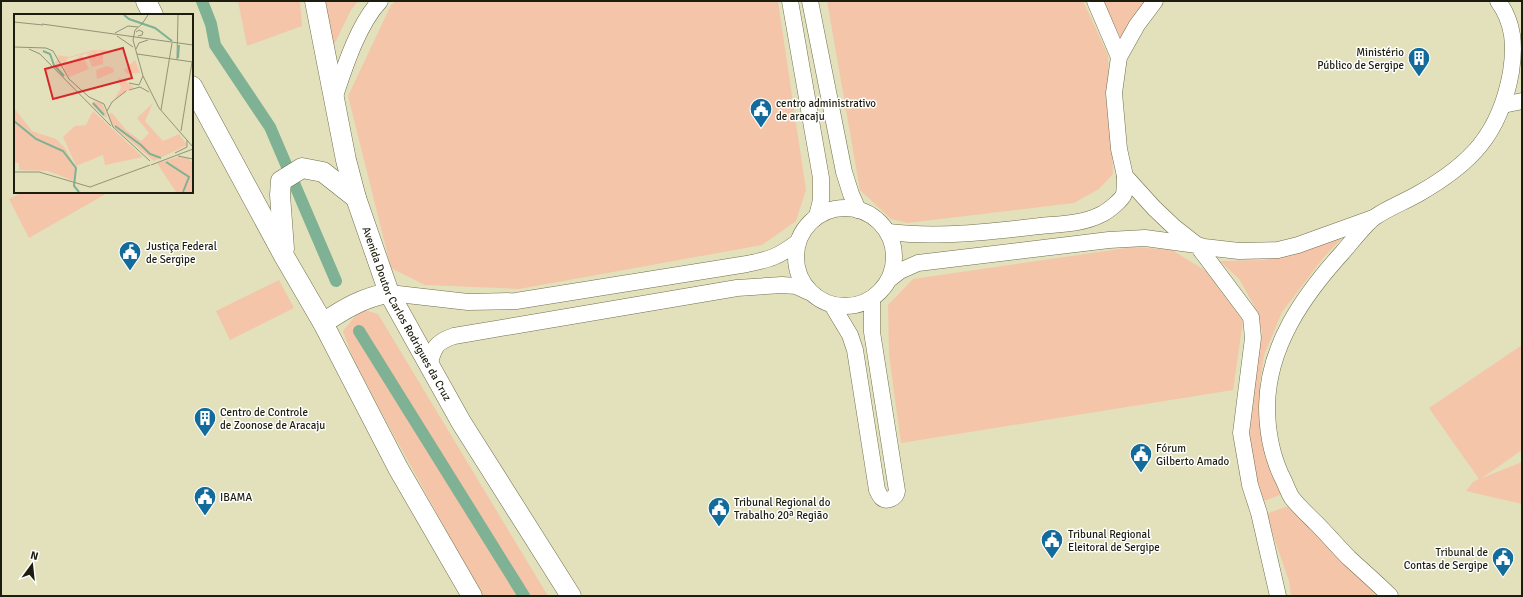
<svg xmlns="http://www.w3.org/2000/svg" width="1523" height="597" font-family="Signika,sans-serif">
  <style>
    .green { fill: #f4c5a9 }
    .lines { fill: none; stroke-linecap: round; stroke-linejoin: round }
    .canal { stroke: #7fb295; stroke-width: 12 }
    .minor-casing { stroke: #706f4d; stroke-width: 17 }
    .major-casing { stroke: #706f4d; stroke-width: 21 }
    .minor { stroke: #fff; stroke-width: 16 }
    .major { stroke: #fff; stroke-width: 20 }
    .labels { text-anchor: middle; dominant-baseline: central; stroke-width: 3; stroke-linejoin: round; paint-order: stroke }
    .poi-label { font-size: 11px; fill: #1d1d0f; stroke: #fff; text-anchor: start }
    .street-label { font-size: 11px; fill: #1d1d0f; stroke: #fff }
    .inset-river { fill: none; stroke: #7fb295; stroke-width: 2 }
    .inset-road { fill: none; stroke: #939377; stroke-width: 1 }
    .view { fill: #d62828; fill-opacity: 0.15; stroke: #d62828; stroke-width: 2 }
    .inset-edge { fill: none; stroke: #1d1d0f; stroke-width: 2 }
  </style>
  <rect width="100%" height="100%" fill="#e2e1bc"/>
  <g class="green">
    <polygon points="238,1 300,1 302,26 247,46"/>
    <polygon points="319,1 358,1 351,10 329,55"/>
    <polygon points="396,1 778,1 806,190 796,221 762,245 519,289 425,285 391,268 348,96 391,5"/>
    <polygon points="827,1 1083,1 1108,55 1113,174 1099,189 1074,203 907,223 891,219 860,190"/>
    <polygon points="1102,1 1150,1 1123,42"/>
    <polygon points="23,192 109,192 29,238 9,199"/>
    <polygon points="1345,235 1324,257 1282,312 1264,355 1260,382 1260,412 1285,493 1261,502 1251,451 1249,407 1255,362 1262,330 1257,318 1254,305 1239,279 1220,261 1263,260 1295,254"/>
    <polygon points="1133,247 1172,250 1206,271 1243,321 1233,390 901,443 889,355 888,305 913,279"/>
    <polygon points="279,280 294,308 230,340 216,311"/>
    <polygon points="361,309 378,314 548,596 482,596 379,408 352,356 343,331"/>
    <polygon points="1522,345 1522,450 1482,478 1522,462 1522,504 1466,491 1473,482 1479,479 1429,408"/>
    <polygon points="1291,505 1310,529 1342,560 1382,596 1291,596 1289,581 1266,514"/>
  </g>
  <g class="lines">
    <g class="canal">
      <polyline points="202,1 211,24 215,45 270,127 336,281"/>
      <polyline points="359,331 524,596"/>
    </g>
    <g class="minor-casing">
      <g id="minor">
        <polyline points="790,1 821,178 821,200 817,216"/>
        <polyline points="810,1 844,172 851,194 858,210"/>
        <polyline points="1095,1 1119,57"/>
        <polyline points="1155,1 1137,25 1119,57 1114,93 1119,149 1125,176 1154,208 1174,227 1197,245 1204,247 1239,251 1278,250 1298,245 1373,218"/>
        <path d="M334,99c10,-30 24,-75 46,-98"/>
        <polyline points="1503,105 1522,101"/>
        <circle cx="845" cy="257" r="49"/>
        <path d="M888,232c51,6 101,0 152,-6 20,-2 43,-2 62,-12 6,-3 20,-14 22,-20 1,-6 1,-13 1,-18"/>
        <polyline points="891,278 900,271 918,263 1109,240 1145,238 1197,245 1251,317 1253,338 1241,433 1250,485 1259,513 1278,596"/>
        <path d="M389,293l79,9 48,-1 231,-37c24,-5 31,-7 51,-22"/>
        <path d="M832,305l18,30 5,15 22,140c2,3 2,5 4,7 5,6 15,1 16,-6l-25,-159v-33"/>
        <path d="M429,367c4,-18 6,-25 25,-31l283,-48 45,-3 14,1 13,6"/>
        <path d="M1390,596c-13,-13 -27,-25 -41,-38 -11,-11 -22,-24 -33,-35 -8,-8 -17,-16 -24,-25 -4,-6 -7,-16 -11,-23 -10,-22 -14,-44 -14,-69 1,-60 36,-110 75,-153 9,-10 23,-29 33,-36 13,-9 29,-15 43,-23 53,-30 82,-60 93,-122 4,-26 3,-49 -13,-71"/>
      </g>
    </g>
    <g class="major-casing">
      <g id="major">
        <polyline points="146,1 153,15"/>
        <path id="s1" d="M315,1l31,159 10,38 33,95 72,129 110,174"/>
        <polyline points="192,86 284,256 323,323 398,468 472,596"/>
        <polyline points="284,249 280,195 281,181 302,168 323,172 356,198"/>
        <path d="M323,323c21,-14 41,-26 66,-30"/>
      </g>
    </g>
    <use href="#minor" class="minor"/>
    <use href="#major" class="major"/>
  </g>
  <defs>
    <g id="building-pin" transform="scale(1.15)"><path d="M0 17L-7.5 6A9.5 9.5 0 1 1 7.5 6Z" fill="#126b9b" stroke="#fff"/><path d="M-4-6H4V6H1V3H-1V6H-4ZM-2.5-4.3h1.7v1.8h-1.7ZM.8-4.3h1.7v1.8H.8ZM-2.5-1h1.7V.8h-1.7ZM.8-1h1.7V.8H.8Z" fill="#fff"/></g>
    <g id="civic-pin" transform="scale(1.15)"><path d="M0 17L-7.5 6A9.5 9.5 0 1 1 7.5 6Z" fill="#126b9b" stroke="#fff"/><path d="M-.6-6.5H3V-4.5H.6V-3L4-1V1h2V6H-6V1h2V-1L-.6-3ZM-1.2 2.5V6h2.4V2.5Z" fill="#fff"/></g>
  </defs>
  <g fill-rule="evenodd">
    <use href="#building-pin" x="1419" y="58"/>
    <use href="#civic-pin" x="761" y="109"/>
    <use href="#civic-pin" x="130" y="252"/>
    <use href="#building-pin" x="205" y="418"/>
    <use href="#civic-pin" x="1141" y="454"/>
    <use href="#civic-pin" x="205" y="497"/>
    <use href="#civic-pin" x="719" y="508"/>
    <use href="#civic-pin" x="1052" y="540"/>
    <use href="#civic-pin" x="1503" y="558"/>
  </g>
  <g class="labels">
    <g class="poi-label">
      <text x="1404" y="52" text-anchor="end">Ministério<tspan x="1404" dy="13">Público de Sergipe</tspan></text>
      <text x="776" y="103">centro administrativo<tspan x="776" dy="13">de aracaju</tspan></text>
      <text x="146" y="246">Justiça Federal<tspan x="146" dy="13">de Sergipe</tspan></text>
      <text x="220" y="412">Centro de Controle<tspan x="220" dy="13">de Zoonose de Aracaju</tspan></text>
      <text x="1156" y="448">Fórum<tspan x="1156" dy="13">Gilberto Amado</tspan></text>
      <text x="220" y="497">IBAMA</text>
      <text x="734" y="502">Tribunal Regional do<tspan x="734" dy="13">Trabalho 20ª Região</tspan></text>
      <text x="1068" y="534">Tribunal Regional<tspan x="1068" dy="13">Eleitoral de Sergipe</tspan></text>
      <text x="1488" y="552" text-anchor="end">Tribunal de<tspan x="1488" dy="13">Contas de Sergipe</tspan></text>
    </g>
    <g class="street-label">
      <text stroke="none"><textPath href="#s1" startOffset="328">Avenida Doutor Carlos Rodrigues da Cruz</textPath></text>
    </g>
  </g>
  <g transform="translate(14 14)">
    <rect width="179" height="179" fill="#e2e1bc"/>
    <path d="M79,36h15l-5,5 -3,-3 -4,-1 7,5v8l-11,3 -5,-13 9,-3 -28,7 -5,9 -5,1 -3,-6 4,-3 -2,-4 12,2zM68,41l7,14 -20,8 -5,-8 1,-5zM121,46l5,13 -13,1 -3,-4zM93,52l6,2 1,4 -17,7 -1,-9zM104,63l16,10 -20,12 7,-11zM80,87l8,2 5,13 -1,2 -15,-14zM139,89l-8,18 18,20 16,-7 8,11 -33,16 -41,-35 -5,-12 4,-1 14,17 15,11 8,-8 -12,-15zM0,94l18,23 24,8 9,9 11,20 -2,13 -26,-10 -29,-1v-7h-4l-1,7zM79,97l50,46 -38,8 -2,-10 -27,11 -13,-29 12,-11 11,-1zM164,143l10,1 5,5v29h-17l-19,-29z" fill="#f4c5a9"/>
    <path class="inset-river" d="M110,1l5,4 26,9 17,13M29,37l7,3 4,11 10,11M164,44l1,-13M79,89l11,12M0,107l22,18 27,12 13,17 -2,18 5,6M101,112l26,19 9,9 11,4M152,148l23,15 -6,15"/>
    <path class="inset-road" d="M134,1l-6,9 -7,6 -2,10 10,36 16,32 34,39M0,8l29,3M28,10l151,21M122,18l3,-2 4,2 -1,3 -4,1M101,19l13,-7 10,1M103,22l16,11M0,33l32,1 7,3 16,28 20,18 15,7 9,23 37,34M15,35l11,5 71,72M122,35l3,-6 9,-3M123,40l56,8M163,46l1,-45M115,69l10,2 4,-9M115,76l11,-3 9,5M147,96l11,-67M93,97l5,-9 14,-11M167,117l11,-69M161,139l12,-6v-7M164,142l15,3M137,151l42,-16M0,158h25l51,15 60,-22"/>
    <path class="view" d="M109,34l9,30 -79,21 -8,-30z"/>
    <rect width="179" height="179" class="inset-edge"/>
  </g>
  <rect width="1523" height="597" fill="none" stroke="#1d1d0f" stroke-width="4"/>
  <g transform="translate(32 565) rotate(15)" stroke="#ffffff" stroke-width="3" paint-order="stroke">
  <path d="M0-3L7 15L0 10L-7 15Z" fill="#1d1d0f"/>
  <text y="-6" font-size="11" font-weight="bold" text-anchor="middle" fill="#1d1d0f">N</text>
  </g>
</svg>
